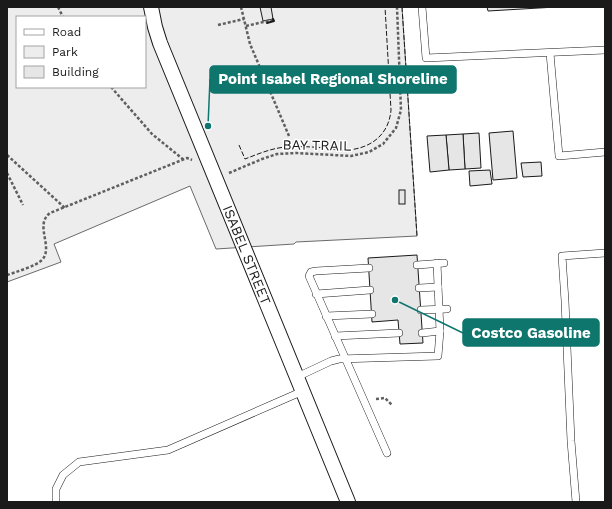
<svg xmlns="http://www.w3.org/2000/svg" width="612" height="509" font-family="'Work Sans',sans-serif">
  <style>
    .green { fill: #ededed; stroke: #6a6a6a; fill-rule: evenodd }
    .building { fill: #e6e6e6; stroke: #1a1a1a }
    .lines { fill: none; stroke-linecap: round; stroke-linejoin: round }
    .service-casing { stroke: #1a1a1a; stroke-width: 8 }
    .minor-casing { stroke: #1a1a1a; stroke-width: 16 }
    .path { stroke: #5f5f5f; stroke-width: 2.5; stroke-dasharray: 3 2; stroke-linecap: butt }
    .service { stroke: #fff; stroke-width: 7 }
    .minor { stroke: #fff; stroke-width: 14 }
    .fence { stroke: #1a1a1a; stroke-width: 1; stroke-dasharray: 5 2; stroke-linecap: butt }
    .wall { stroke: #1a1a1a; stroke-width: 2 }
    .labels { text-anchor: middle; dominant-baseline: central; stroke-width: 3; stroke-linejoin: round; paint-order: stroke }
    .street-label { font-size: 14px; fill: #1a1a1a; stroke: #fff }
    .leader { fill: none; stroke: #0f766e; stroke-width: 1.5 }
    .callout-dot { fill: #0f766e; stroke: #fff; stroke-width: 1.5 }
    .callout { fill: #0f766e; stroke: #0f766e; stroke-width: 1.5 }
    .callout-label { font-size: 15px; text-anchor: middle; font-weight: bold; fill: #fff }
  </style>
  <rect width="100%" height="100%" fill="#fff"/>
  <path class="green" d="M7,7h395l15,229 -121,6 -2,2 -78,5 -26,-63 -136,58 7,18 -54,20zM17,17h128v70h-128z"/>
  <g class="building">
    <polygon points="260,7 271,7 273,19 263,21"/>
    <polygon points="487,7 556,7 488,11"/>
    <polygon points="513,131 517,178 493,180 489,133"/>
    <polygon points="479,133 481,168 465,169 463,134"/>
    <polygon points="463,134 465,169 449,170 446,135"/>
    <polygon points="446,135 449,170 430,172 427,136"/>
    <polygon points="541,162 542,176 523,177 521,163"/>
    <polygon points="490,170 492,184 470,186 469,171"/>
    <rect x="399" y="190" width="6" height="14"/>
    <polygon points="417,255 423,343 400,344 398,320 372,322 368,258"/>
  </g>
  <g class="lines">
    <g class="service-casing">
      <g id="service">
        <polyline points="422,7 426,58 605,50"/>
        <polyline points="550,53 559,156 605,152"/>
        <polyline points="417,265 444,263"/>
        <polyline points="369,268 316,271 311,272 309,276 387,453"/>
        <polyline points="419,288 438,287"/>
        <polyline points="316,294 370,290"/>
        <polyline points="421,310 447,309"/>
        <polyline points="326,316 372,314"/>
        <polyline points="422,333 440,331"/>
        <polyline points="335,336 399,333"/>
        <polyline points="297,377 331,361 339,359 438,356 440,331 437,263"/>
        <polyline points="56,502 56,489 63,475 79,462 168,450 303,391"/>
        <polyline points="576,502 571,441 565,301 562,256 605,253"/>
      </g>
    </g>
    <g class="minor-casing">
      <polyline id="minor" points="151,7 155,27 160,43 348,502"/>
    </g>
    <g class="path">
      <polyline points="58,7 63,17"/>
      <polyline points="241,7 250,44 289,136"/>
      <polyline points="218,25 244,19"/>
      <polyline points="246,26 272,20 272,19"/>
      <polyline points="111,87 152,134 184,160"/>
      <polyline points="7,155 65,208"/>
      <polyline points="7,173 23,205"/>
      <polyline points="229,173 262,159 277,154 296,153 351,156 369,152 383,144 396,128 401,110 397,7"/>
      <path d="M7,275c9,-3 29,-9 35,-15 12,-13 -8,-35 8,-47l137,-55 5,2"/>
      <polyline points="376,399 385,398 392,405"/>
    </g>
    <use href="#service" class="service"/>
    <use href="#minor" class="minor"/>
    <g class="fence">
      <polyline points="402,7 417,236"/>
      <path d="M239,145l6,14c13,-5 27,-11 41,-12 14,-1 27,0 40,1 7,1 15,3 22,2 24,-2 41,-16 43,-40l-6,-103"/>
    </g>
    <polyline class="wall" points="267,23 274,21 273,19"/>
  </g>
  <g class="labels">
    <g class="street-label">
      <text transform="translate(317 145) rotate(1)">BAY TRAIL</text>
      <text transform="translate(247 255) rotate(68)">ISABEL STREET</text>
    </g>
  </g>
  <path class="leader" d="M208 126L210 79M395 300L463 333"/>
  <g class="callout-dot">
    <circle cx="208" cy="126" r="4"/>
    <circle cx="395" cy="300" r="4"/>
  </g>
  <g class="callout">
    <rect x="210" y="66" width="246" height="27" rx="4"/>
    <rect x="463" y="319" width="136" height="27" rx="4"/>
  </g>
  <g class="callout-label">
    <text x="333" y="84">Point Isabel Regional Shoreline</text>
    <text x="531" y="338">Costco Gasoline</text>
  </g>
  <rect width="612" height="509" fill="none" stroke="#1a1a1a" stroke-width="16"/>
  <rect x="16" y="16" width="130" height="72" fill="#ffffff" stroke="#a3a3a3"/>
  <rect x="24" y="29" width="20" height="6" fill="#ffffff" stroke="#a3a3a3"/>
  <text x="52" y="36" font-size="12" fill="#1a1a1a">Road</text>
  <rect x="24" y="46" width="20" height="12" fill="#ededed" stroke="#a3a3a3"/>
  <text x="52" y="56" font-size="12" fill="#1a1a1a">Park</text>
  <rect x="24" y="66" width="20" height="12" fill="#e6e6e6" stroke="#a3a3a3"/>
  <text x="52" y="76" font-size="12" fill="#1a1a1a">Building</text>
</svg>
